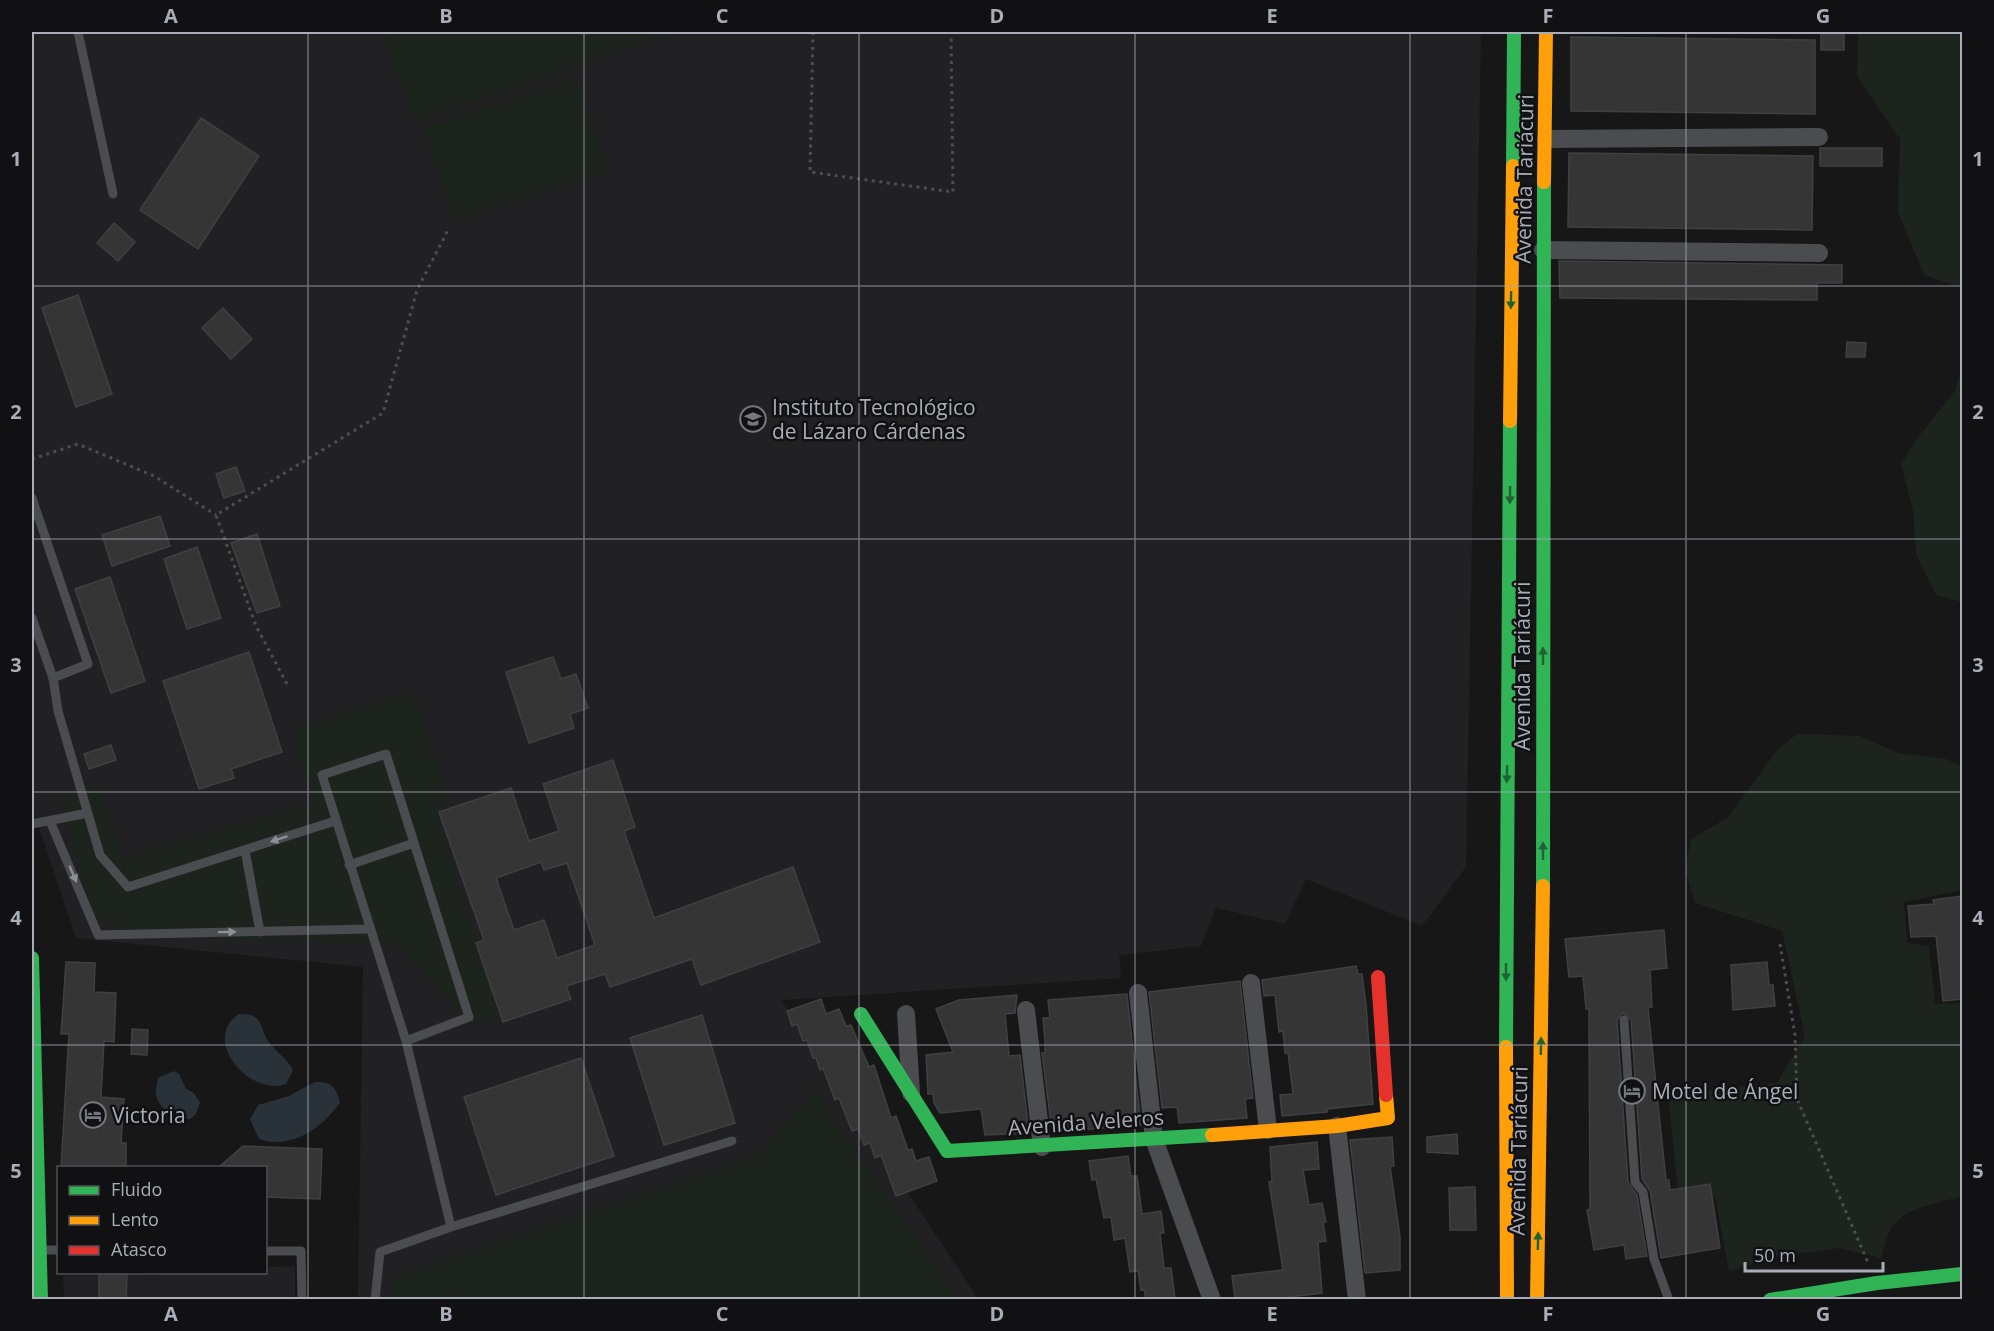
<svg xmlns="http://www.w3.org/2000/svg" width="1994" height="1331" font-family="'Open Sans',sans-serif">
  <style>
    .built { fill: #212123 }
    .green { fill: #1d241e }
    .water { fill: #2a3239 }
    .building { fill: #353536; stroke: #3f4043; stroke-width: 1.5; fill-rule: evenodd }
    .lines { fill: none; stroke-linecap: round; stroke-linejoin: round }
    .path { stroke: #4d4e52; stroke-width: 3; stroke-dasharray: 3 4.5; stroke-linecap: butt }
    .lane { stroke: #4b4c50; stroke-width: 9 }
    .street { stroke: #4b4c50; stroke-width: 18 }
    .fast { stroke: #30b455; stroke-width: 14 }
    .slow { stroke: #ff9f0a; stroke-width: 14 }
    .jam { stroke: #e5322d; stroke-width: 14 }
    .oneway { fill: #206234 }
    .oneway2 { fill: #8c9099 }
    .grid { fill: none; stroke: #a8adb8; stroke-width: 1.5; stroke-opacity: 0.55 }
    .labels { text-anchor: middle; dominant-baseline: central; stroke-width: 5; stroke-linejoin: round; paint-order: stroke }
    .street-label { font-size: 21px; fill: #a8adb8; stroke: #111113 }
    .poi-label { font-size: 21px; fill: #a8adb8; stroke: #111113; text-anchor: start }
    .neatline { fill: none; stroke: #a8adb8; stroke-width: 2 }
    .grid-label { font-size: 20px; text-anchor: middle; font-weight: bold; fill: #a8adb8 }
  </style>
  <rect width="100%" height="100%" fill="#171717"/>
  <g class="built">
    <polygon points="32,32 1481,32 1466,867 1422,926 1306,879 1285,924 1216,908 1201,946 1119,955 1121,978 781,1000 978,1299 358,1299 363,967 76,938 32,807"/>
    <polygon points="295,1266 295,1299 64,1299 63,1276 266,1272 266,1267"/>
  </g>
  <g class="green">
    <polygon points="383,32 674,32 415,123"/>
    <polygon points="1858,32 1962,32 1962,288 1924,275 1898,211 1900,139 1857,76"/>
    <polygon points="578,78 608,171 454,221 423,127"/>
    <polygon points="1962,365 1962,602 1936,595 1916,555 1913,510 1901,464 1919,436 1955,391"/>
    <polygon points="416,691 449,803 436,807 499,1016 470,1024 399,945 139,936 94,915 59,797 99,785 122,859 313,802 292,729"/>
    <path d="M1797,734l63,2 38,17 48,6 16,8v123l-58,12 3,41 22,3 6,58 27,-1v193c-24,8 -58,10 -72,34 -5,8 -6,19 -9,28l-42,-10 -63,9 -47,14 -14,-75 -36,6 -11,-108 109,-11 28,-47 -23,-105 -87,-28 -10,-33 6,-31 36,-21 51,-69z"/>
    <polygon points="814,1090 960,1299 391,1299 391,1278 759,1155"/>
  </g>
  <g class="water">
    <path d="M239,1014c4,0 10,0 14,2 10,5 9,16 15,25 7,10 19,17 25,29l-7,14c-36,13 -86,-44 -47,-70z"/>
    <path d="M174,1071l5,3 7,15 7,3 7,10 -4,12 -6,5c-15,1 -33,-11 -34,-26 -1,-4 2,-11 2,-15z"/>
    <path d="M315,1082c16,-1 21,5 25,20 -17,26 -49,48 -81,37l-9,-20 8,-14 31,-9z"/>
  </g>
  <g class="building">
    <rect x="1821" y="32" width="23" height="18"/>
    <polygon points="1571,37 1815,40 1815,114 1571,111"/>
    <polygon points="201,118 259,156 198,249 140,210"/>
    <rect x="1820" y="148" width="62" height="18"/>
    <polygon points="1569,153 1813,156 1812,230 1568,227"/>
    <polygon points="114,223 135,242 118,261 97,243"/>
    <polygon points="1559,261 1842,265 1842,283 1817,283 1817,300 1560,298"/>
    <polygon points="78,295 112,394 76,407 42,308"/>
    <polygon points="223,308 252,339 231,359 202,328"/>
    <polygon points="1847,342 1866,343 1865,357 1846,357"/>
    <polygon points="236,467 245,491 224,498 216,474"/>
    <polygon points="160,516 170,546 112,566 102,535"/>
    <polygon points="257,534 280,606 257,613 231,543"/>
    <polygon points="197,547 221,618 187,629 164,559"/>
    <polygon points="110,577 145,681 111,693 75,589"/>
    <polygon points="249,652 282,752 231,769 234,778 199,789 163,681"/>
    <polygon points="553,657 561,679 576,674 588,708 570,714 574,728 529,743 506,672"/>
    <polygon points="111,745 116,760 89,769 84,754"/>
    <path d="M613,760l22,67 -11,4 30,87 139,-51 27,75 -119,43 -9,-26 -82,28 -5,-13 -39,12 5,13 -68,23 -27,-79 8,-3 -45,-128 72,-24 18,53 30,-10 -16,-47zM541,862l3,8 23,-7 28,82 -38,13 -13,-38 -30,10 -18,-52z"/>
    <polygon points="1962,896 1962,999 1943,1001 1936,936 1911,937 1908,906 1934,904 1933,900"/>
    <polygon points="1664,930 1667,968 1650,970 1652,1007 1648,1008 1666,1180 1669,1180 1670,1190 1710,1184 1720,1248 1661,1258 1650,1191 1642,1179 1631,1020 1623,1013 1617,1020 1628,1182 1637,1195 1647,1256 1626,1259 1624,1245 1594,1250 1587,1210 1590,1209 1589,1009 1586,1009 1583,976 1569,977 1565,939"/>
    <polygon points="66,962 95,963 94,992 116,993 114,1042 104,1041 101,1097 124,1099 121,1143 126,1143 126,1167 61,1167 69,1034 61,1034"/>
    <polygon points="1767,962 1769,985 1773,985 1775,1006 1733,1010 1731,965"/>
    <polygon points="1356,966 1358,974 1362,974 1366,1005 1373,1104 1327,1109 1327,1112 1282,1116 1280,1095 1293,1094 1288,1053 1285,1053 1283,1031 1279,1032 1275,995 1264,996 1262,980"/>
    <polygon points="1240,981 1253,1098 1245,1099 1247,1118 1179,1123 1177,1107 1162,1108 1149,992"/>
    <polygon points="1127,994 1141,1125 1052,1132 1042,1053 1045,1053 1045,1041 1043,1018 1050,1018 1048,1000"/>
    <polygon points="1017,995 1015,1013 1005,1014 1009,1056 1020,1055 1029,1133 985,1135 981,1109 940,1113 934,1103 933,1094 928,1094 926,1055 953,1052 936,1009 959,1000"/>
    <polygon points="821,999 826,1014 839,1009 846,1026 851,1025 869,1067 874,1065 891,1118 896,1116 908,1150 912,1149 916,1161 929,1157 937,1181 896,1196 881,1155 875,1158 870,1143 864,1145 858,1129 852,1131 839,1098 835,1100 823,1068 820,1070 816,1058 813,1058 807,1040 803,1041 797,1024 792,1026 787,1011"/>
    <polygon points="702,1015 735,1123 664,1145 630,1038"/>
    <polygon points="132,1029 148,1030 147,1055 131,1054"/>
    <polygon points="581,1058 614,1156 496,1195 464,1097"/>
    <polygon points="1457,1134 1458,1154 1427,1152 1427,1137"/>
    <polygon points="1392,1137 1394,1166 1390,1166 1400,1237 1400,1270 1365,1273 1350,1140"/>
    <polygon points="1317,1142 1319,1169 1303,1170 1309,1205 1322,1203 1326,1222 1323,1222 1326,1241 1318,1242 1322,1293 1282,1298 1235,1299 1232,1276 1283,1270 1269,1182 1272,1181 1270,1147"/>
    <polygon points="243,1146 322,1149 320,1199 266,1197 266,1167 219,1167"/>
    <polygon points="1128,1156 1131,1176 1137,1176 1142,1214 1161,1211 1164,1233 1160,1233 1164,1268 1171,1268 1175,1299 1146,1299 1144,1289 1141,1290 1138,1271 1130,1272 1125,1238 1114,1240 1111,1217 1104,1218 1096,1179 1092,1180 1089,1161"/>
    <polygon points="1475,1187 1476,1230 1450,1230 1449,1188"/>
    <polygon points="99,1272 127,1272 126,1299 99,1299"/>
  </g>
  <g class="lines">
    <g class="path">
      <polyline points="813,32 810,172 953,192 951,32"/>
      <polyline points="32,459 78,444 154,476 216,515"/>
      <polyline points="287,684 256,626 216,515 383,413 417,290 448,230"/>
      <polyline points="1780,944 1795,1035 1797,1099 1869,1265"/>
    </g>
    <g class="lane">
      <polyline points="78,32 113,194"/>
      <polyline points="32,498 88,664 53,678"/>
      <polyline points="32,618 53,678 58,711 100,855 128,887 335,821"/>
      <polyline points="50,821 98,935 370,929"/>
      <polyline points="32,824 88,813"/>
      <polyline points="245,850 260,932"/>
      <polyline points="349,865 414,843"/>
      <polyline points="1624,1020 1635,1182 1643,1192 1654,1259 1669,1300"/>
      <polyline points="406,1041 469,1017 386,754 322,775 406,1041 451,1227 732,1141"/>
      <polyline points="43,1250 58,1250"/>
      <polyline points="266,1251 301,1251 302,1300"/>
      <polyline points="375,1300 380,1252 451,1227"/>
    </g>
    <g class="street">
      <polyline points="1546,139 1819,137"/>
      <polyline points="1543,250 1819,253"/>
      <polyline points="1251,983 1268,1130"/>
      <polyline points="1138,993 1154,1139 1212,1300"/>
      <polyline points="1026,1010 1042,1147"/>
      <polyline points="906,1014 911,1093"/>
      <polyline points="1337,1126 1357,1300"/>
    </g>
    <g class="fast">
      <polyline points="1513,166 1514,32"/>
      <polyline points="1543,886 1544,182"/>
      <polyline points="32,958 41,1300"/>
      <polyline points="861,1014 947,1151 1212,1135"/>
      <polyline points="1506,1047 1510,421"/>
      <polyline points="1770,1300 1877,1283 1962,1274"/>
    </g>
    <g class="slow">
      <polyline points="1544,182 1546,32"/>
      <polyline points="1510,421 1513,166"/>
      <polyline points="1506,1047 1507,1300"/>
      <polyline points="1212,1135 1337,1126 1388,1118 1386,1095"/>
      <polyline points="1537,1300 1543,886"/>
    </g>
    <polyline class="jam" points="1378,977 1386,1095"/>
  </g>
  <defs><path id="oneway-solid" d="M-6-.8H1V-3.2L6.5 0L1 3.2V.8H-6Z" transform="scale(1.5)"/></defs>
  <g class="oneway">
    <use href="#oneway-solid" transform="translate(1511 300) rotate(91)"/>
    <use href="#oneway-solid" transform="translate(1510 495) rotate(91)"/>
    <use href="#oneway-solid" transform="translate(1543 656) rotate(-90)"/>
    <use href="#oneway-solid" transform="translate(1507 774) rotate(91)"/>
    <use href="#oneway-solid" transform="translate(1543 851) rotate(-90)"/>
    <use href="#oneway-solid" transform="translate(1506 972) rotate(90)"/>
    <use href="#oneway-solid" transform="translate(1541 1046) rotate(-89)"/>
    <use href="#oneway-solid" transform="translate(1538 1241) rotate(-89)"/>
  </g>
  <g class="oneway2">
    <use href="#oneway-solid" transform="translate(279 839) rotate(162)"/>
    <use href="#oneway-solid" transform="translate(73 874) rotate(67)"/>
    <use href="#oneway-solid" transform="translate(227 932) rotate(-1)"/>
  </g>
  <path class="grid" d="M308,32v1268M584,32v1268M859,32v1268M1135,32v1268M1410,32v1268M1686,32v1268M32,286h1930M32,539h1930M32,792h1930M32,1045h1930"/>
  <defs>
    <g id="university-ring" transform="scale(1.35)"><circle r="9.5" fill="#111113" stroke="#757880" stroke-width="1.5"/><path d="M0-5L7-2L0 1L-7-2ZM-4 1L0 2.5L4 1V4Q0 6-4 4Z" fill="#757880"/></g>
    <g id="hotel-ring" transform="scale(1.35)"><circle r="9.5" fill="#111113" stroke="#757880" stroke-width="1.5"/><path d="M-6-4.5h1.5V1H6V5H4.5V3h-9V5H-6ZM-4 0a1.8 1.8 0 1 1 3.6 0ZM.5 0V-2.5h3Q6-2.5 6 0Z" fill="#757880"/></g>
  </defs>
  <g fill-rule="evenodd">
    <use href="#university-ring" x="753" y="419"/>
    <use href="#hotel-ring" x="1632" y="1091"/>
    <use href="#hotel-ring" x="93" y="1115"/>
  </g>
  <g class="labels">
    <g class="street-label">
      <text transform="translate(1524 179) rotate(-89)">Avenida Tariácuri</text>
      <text transform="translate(1522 666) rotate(-90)">Avenida Tariácuri</text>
      <text transform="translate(1086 1122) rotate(-4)">Avenida Veleros</text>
      <text transform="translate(1518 1151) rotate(-89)">Avenida Tariácuri</text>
    </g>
    <g class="poi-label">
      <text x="772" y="407">Instituto Tecnológico<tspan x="772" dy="24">de Lázaro Cárdenas</tspan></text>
      <text x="1652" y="1091">Motel de Ángel</text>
      <text x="112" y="1115">Victoria</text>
    </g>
  </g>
  <rect width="1994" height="1331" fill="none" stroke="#111113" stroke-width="66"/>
  <rect x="57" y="1166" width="210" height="108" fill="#111113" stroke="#4d4f55" stroke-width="1.5"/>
  <rect x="69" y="1186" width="30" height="9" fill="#30b455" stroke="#4d4f55" stroke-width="1.5"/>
  <text x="111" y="1196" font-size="18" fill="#a8adb8">Fluido</text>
  <rect x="69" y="1216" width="30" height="9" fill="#ff9f0a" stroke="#4d4f55" stroke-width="1.5"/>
  <text x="111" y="1226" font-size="18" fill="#a8adb8">Lento</text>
  <rect x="69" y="1246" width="30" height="9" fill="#e5322d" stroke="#4d4f55" stroke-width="1.5"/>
  <text x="111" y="1256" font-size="18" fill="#a8adb8">Atasco</text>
  <path d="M1745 1262v9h138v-9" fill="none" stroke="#a8adb8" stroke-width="3"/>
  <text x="1754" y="1262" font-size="18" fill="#a8adb8" stroke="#111113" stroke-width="4.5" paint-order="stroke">50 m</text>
  <rect x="33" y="33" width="1928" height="1265" class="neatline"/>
  <g class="grid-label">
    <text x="171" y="23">A</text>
    <text x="446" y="23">B</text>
    <text x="722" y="23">C</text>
    <text x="997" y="23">D</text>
    <text x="1272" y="23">E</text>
    <text x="1548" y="23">F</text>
    <text x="1823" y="23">G</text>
    <text x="16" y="166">1</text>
    <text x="1978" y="166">1</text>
    <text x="16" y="419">2</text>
    <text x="1978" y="419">2</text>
    <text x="16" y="672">3</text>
    <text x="1978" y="672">3</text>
    <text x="16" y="925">4</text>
    <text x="1978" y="925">4</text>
    <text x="16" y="1178">5</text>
    <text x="1978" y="1178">5</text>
    <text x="171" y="1321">A</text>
    <text x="446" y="1321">B</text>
    <text x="722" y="1321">C</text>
    <text x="997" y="1321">D</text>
    <text x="1272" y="1321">E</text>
    <text x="1548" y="1321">F</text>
    <text x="1823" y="1321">G</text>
  </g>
</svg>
